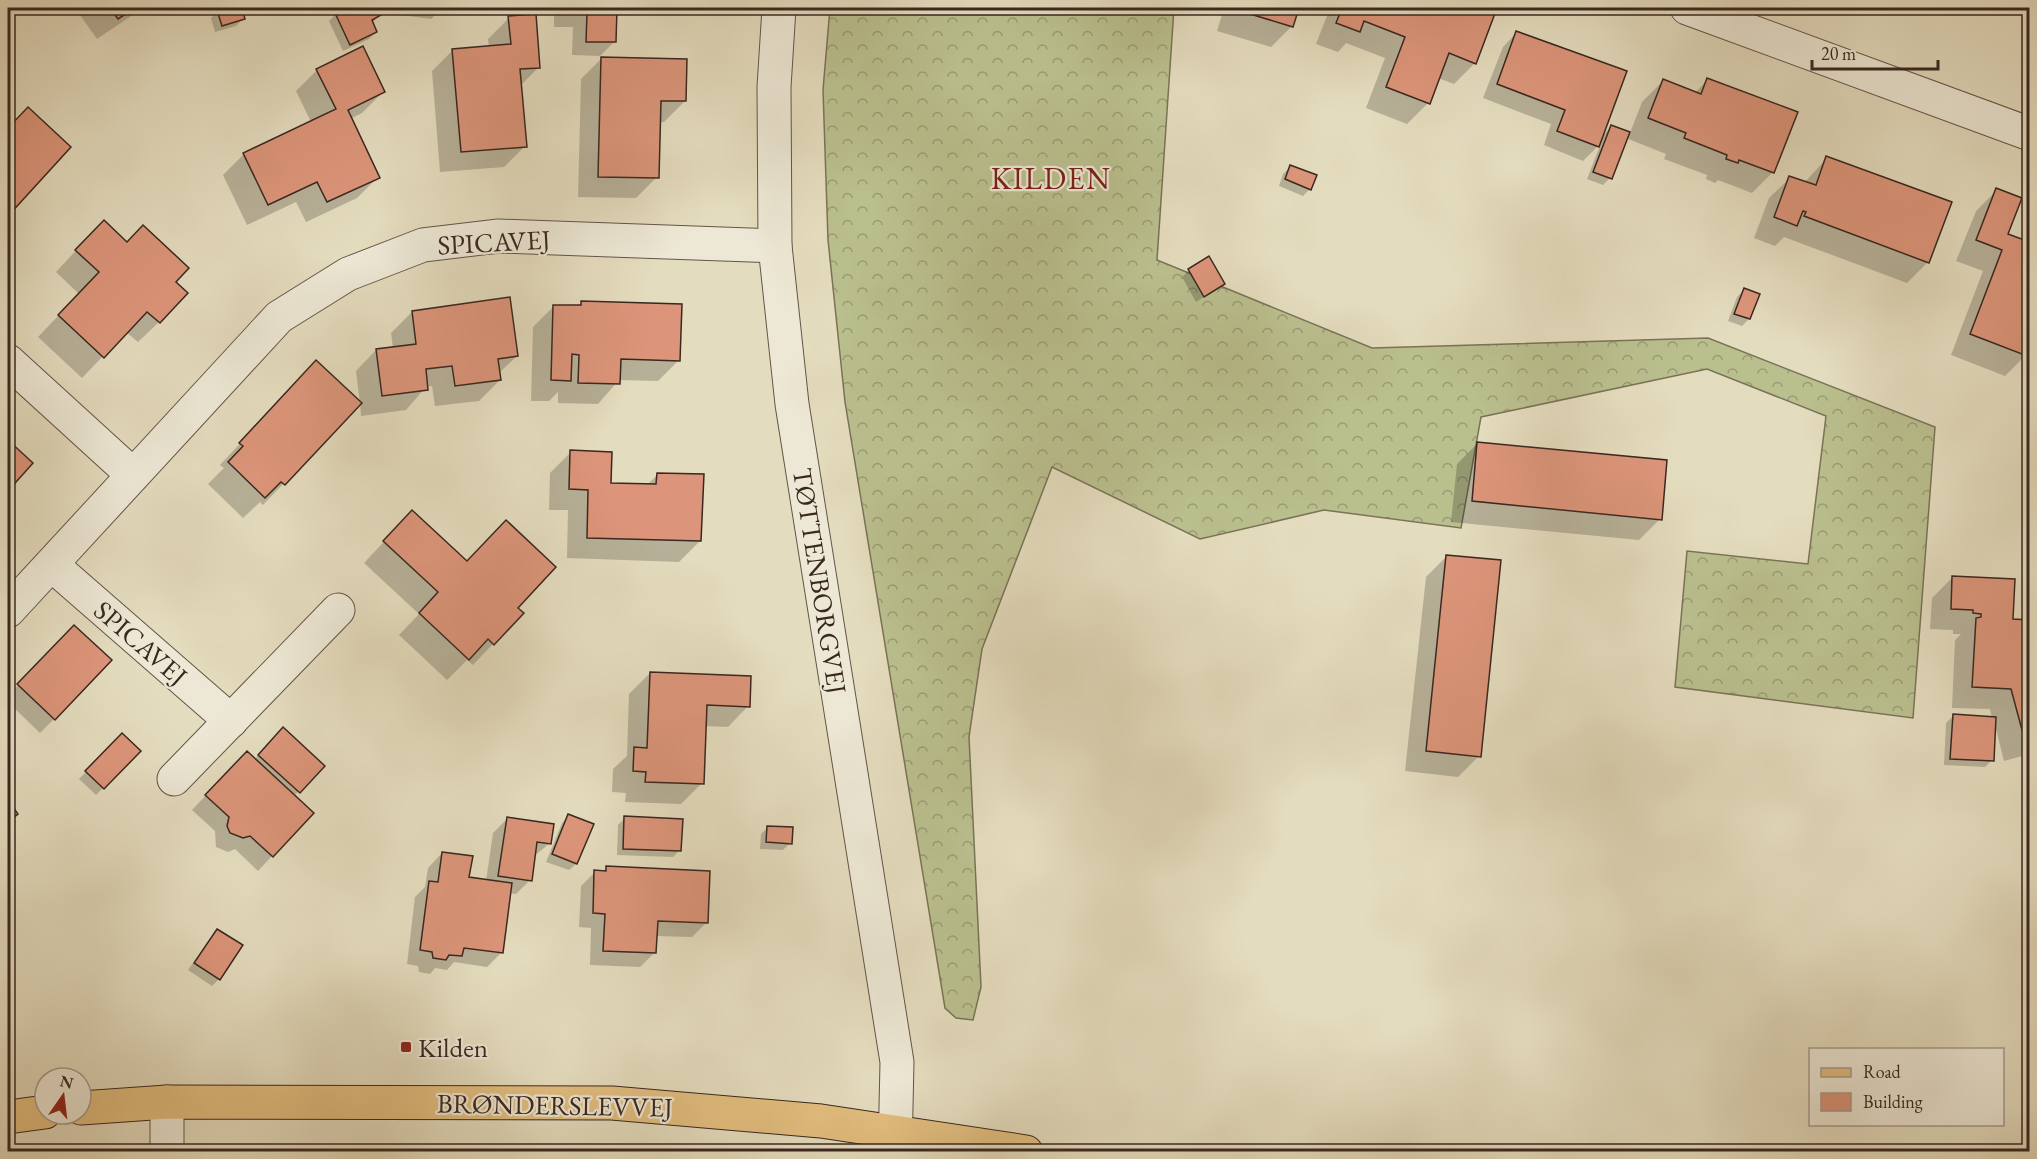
<svg xmlns="http://www.w3.org/2000/svg" width="2037" height="1159" font-family="'EB Garamond',serif">
  <style>
    .forest { fill: url(#forest-crowns); stroke: #7a7357; stroke-width: 1.5 }
    .shadow { fill: #0003 }
    .building { fill: #dc957a; stroke: #392720; stroke-width: 1.5 }
    .lines { fill: none; stroke-linecap: round; stroke-linejoin: round }
    .minor-casing { stroke: #645448; stroke-width: 35 }
    .major-casing { stroke: #392720; stroke-width: 35 }
    .minor { stroke: #ede8d5; stroke-width: 33 }
    .major { stroke: #e2be7f; stroke-width: 33 }
    .poi-dot { fill: #8f2418; stroke: #ede8d5; stroke-width: 2 }
    .labels { text-anchor: middle; dominant-baseline: central; stroke-width: 4.5; stroke-linejoin: round; paint-order: stroke }
    .street-label { font-size: 27px; fill: #392720; stroke: #ede8d5 }
    .poi-label { font-size: 27px; fill: #392720; stroke: #ede8d5; text-anchor: start }
    .quarter-label { font-size: 30px; letter-spacing: 1.5px; fill: #7a1f14; stroke: #ede8d5 }
  </style>
  <defs>
    <pattern id="forest-crowns" width="20" height="18" patternUnits="userSpaceOnUse" patternTransform="scale(1.5)"><rect width="20" height="18" fill="#babf8e"/><path d="M2 6a3 3 0 1 1 6 0M12 15a3 3 0 1 1 6 0" fill="none" stroke="#989b74"/></pattern>
  </defs>
  <rect width="100%" height="100%" fill="#e4dcbe"/>
  <filter id="stains"><feTurbulence type="fractalNoise" baseFrequency=".00333" numOctaves="4"/><feColorMatrix values="0 0 0 0 .2 0 0 0 0 .09 0 0 0 0 .02 0 0 0 .5 -.17"/></filter>
  <radialGradient id="worn" r=".72"><stop offset=".6" stop-color="#630" stop-opacity="0"/><stop offset="1" stop-color="#630" stop-opacity=".3"/></radialGradient>
  <polygon class="forest" points="830,8 1174,8 1157,260 1372,348 1708,338 1935,427 1913,718 1675,687 1687,551 1808,564 1826,416 1707,369 1481,417 1461,528 1324,510 1200,539 1052,467 982,649 969,737 981,987 973,1020 956,1018 945,1008 845,402 828,240 823,90"/>
  <g class="shadow">
    <polygon points="75,8 143,8 97,39"/>
    <polygon points="230,8 240,8 243,19 236,26 215,32 211,18 218,11"/>
    <polygon points="350,8 381,8 380,15 373,22 376,32 369,39 343,51 329,21 336,14"/>
    <polygon points="401,8 443,8 431,19 401,15"/>
    <polygon points="554,8 615,8 614,42 600,56 572,55 573,27 554,27"/>
    <polygon points="1224,8 1297,8 1292,26 1271,47 1217,31"/>
    <polygon points="1305,8 1329,8 1324,13"/>
    <polygon points="1330,8 1496,8 1475,63 1454,84 1438,78 1428,103 1407,124 1366,108 1385,58 1346,43 1338,52 1316,44"/>
    <polygon points="509,18 539,67 520,86 525,146 504,167 440,172 432,71 453,50 489,47 488,39"/>
    <polygon points="1517,32 1601,137 1611,127 1630,133 1642,102 1663,81 1695,93 1708,79 1773,172 1752,193 1718,180 1715,183 1706,179 1707,175 1664,159 1666,154 1626,138 1610,178 1603,185 1587,179 1601,143 1583,161 1544,145 1551,124 1483,98 1503,47"/>
    <polygon points="602,58 685,101 664,122 659,122 657,177 636,198 578,197 581,79"/>
    <polygon points="317,70 383,92 362,113 350,119 378,177 357,198 306,222 296,202 247,225 223,175 244,154 311,122 296,91"/>
    <polygon points="28,109 69,147 8,214 8,129"/>
    <polygon points="1827,158 1928,262 1907,283 1784,237 1775,246 1754,238 1769,198 1790,178 1804,183"/>
    <polygon points="1290,167 1310,189 1303,196 1279,186 1283,174"/>
    <polygon points="1997,190 2006,235 2030,244 2030,346 2026,355 2005,376 1951,355 1983,271 1956,261 1976,211"/>
    <polygon points="83,243 126,243 174,282 159,322 138,342 126,332 82,378 38,337 79,294 56,272"/>
    <polygon points="1189,270 1223,284 1196,302 1182,277"/>
    <polygon points="1744,290 1749,319 1742,326 1728,321 1737,297"/>
    <polygon points="581,303 679,360 658,381 619,380 598,404 558,403 558,392 549,401 531,401 533,327 554,306 577,307"/>
    <polygon points="412,312 517,356 499,373 500,380 479,401 435,406 432,386 426,387 406,410 361,416 360,403 263,505 260,502 243,518 208,484 224,468 220,465 296,383 360,403 356,371 376,350 393,348 391,333"/>
    <polygon points="8,442 31,463 8,489"/>
    <polygon points="1478,443 1660,519 1639,540 1451,522 1457,464"/>
    <polygon points="571,452 610,485 646,486 658,474 700,541 679,562 567,558 568,510 549,510 550,473"/>
    <polygon points="392,533 466,563 516,608 493,644 473,665 467,660 447,680 399,635 419,614 364,563"/>
    <polygon points="1447,556 1479,756 1458,777 1405,771 1426,577"/>
    <polygon points="1953,577 2011,620 2030,621 2030,754 2004,761 1995,725 1992,760 1985,767 1944,765 1946,723 1953,716 1992,718 1990,709 1952,708 1955,640 1961,634 1953,634 1953,630 1930,629 1932,598"/>
    <polygon points="60,641 54,719 40,733 8,702 8,696"/>
    <polygon points="650,673 748,706 728,727 704,726 702,783 681,804 625,802 626,793 612,792 613,769 627,756 629,694"/>
    <polygon points="122,735 139,751 96,795 79,779"/>
    <polygon points="269,743 323,766 294,796 312,813 258,871 235,849 228,852 216,847 215,831 192,810 233,767 254,760"/>
    <polygon points="569,816 576,864 569,870 546,862 562,823"/>
    <polygon points="625,818 680,850 673,857 617,855 618,825"/>
    <polygon points="507,819 550,843 533,857 530,880 516,894 509,893 501,953 487,967 454,962 447,970 435,968 430,974 419,972 418,966 407,964 415,897 425,887 428,868 442,853 468,879 486,881 493,833"/>
    <polygon points="768,827 790,843 783,850 760,849 761,834"/>
    <polygon points="607,867 707,922 692,937 655,936 655,952 640,967 590,965 591,928 579,927 581,886 595,872 602,872"/>
    <polygon points="217,930 219,979 212,986 188,970"/>
    <polygon points="8,1022 12,1050 8,1054"/>
  </g>
  <g class="building">
    <polygon points="110,8 135,8 118,19"/>
    <polygon points="225,8 242,8 245,19 222,26 217,10"/>
    <polygon points="347,8 383,8 381,15 372,20 377,32 350,45 335,13"/>
    <polygon points="407,8 445,8 439,8 439,12 421,12 421,8"/>
    <polygon points="568,8 617,8 616,42 586,42 587,13 567,13"/>
    <polygon points="1238,8 1299,8 1293,27 1237,10"/>
    <polygon points="1342,8 1497,8 1476,64 1449,53 1430,104 1386,87 1405,37 1364,21 1360,32 1336,23"/>
    <polygon points="536,14 540,68 520,69 527,147 461,152 452,49 511,44 508,16"/>
    <polygon points="1516,31 1627,71 1599,147 1557,131 1565,110 1497,84"/>
    <polygon points="363,46 385,92 348,110 380,178 327,202 317,182 268,205 243,153 336,109 316,69"/>
    <polygon points="601,57 687,59 686,101 661,101 659,178 598,177"/>
    <polygon points="1707,78 1798,112 1774,173 1739,160 1738,163 1726,159 1727,155 1684,138 1686,133 1648,118 1663,79 1701,94"/>
    <polygon points="28,107 71,147 8,216 8,128"/>
    <polygon points="1611,125 1630,132 1612,179 1593,172"/>
    <polygon points="1826,156 1952,202 1929,263 1804,216 1806,212 1803,211 1797,226 1774,217 1789,176 1816,185"/>
    <polygon points="1290,165 1317,175 1311,190 1285,179"/>
    <polygon points="1996,188 2022,198 2008,234 2030,242 2027,356 1970,334 2002,250 1976,240"/>
    <polygon points="104,220 127,242 143,225 189,268 176,282 188,293 160,323 147,312 104,358 58,315 99,272 75,250"/>
    <polygon points="1209,256 1225,284 1204,297 1188,269"/>
    <polygon points="1744,288 1760,294 1750,319 1734,314"/>
    <polygon points="510,297 518,356 498,359 501,380 455,386 452,366 426,369 428,390 382,396 376,349 416,344 412,311"/>
    <polygon points="581,301 682,304 680,361 621,359 620,384 578,383 579,355 572,354 571,381 551,380 553,305 581,305"/>
    <polygon points="316,360 362,403 285,485 281,482 265,498 228,462 243,446 239,443"/>
    <polygon points="8,440 33,463 8,491"/>
    <polygon points="1477,442 1667,460 1662,520 1472,501"/>
    <polygon points="570,450 612,452 611,483 656,484 657,473 704,474 701,541 587,538 588,490 569,489"/>
    <polygon points="412,510 467,561 506,520 556,567 518,608 524,613 494,645 488,639 469,660 419,613 438,592 383,541"/>
    <polygon points="1446,555 1501,560 1481,757 1426,751"/>
    <polygon points="1952,576 2015,579 2013,619 2030,620 2030,739 2025,741 2011,689 1972,687 1976,618 1981,617 1981,614 1973,613 1973,610 1951,609"/>
    <polygon points="74,625 112,660 55,720 17,684"/>
    <polygon points="650,672 751,676 750,707 707,705 704,784 645,782 646,772 633,771 634,747 647,748"/>
    <polygon points="1953,714 1996,717 1994,761 1950,759"/>
    <polygon points="283,727 325,766 300,793 258,755"/>
    <polygon points="122,733 141,751 104,789 85,771"/>
    <polygon points="247,751 314,813 273,857 250,836 243,838 230,833 227,826 229,817 205,795"/>
    <polygon points="8,800 18,814 8,822"/>
    <polygon points="568,814 594,824 577,864 552,854"/>
    <polygon points="624,816 683,819 681,851 623,849"/>
    <polygon points="507,817 554,824 551,844 537,842 532,881 498,876"/>
    <polygon points="767,826 793,827 792,844 766,842"/>
    <polygon points="442,852 473,856 469,877 512,883 503,953 464,948 462,956 449,955 446,960 433,958 432,952 420,950 429,881 438,882"/>
    <polygon points="606,866 710,871 708,923 658,921 656,953 603,951 605,914 593,913 594,870 606,871"/>
    <polygon points="217,929 243,945 220,980 194,963"/>
    <polygon points="8,1013 14,1050 8,1051"/>
  </g>
  <g class="lines">
    <g class="minor-casing">
      <g id="minor">
        <polyline points="779,8 774,87 775,246 792,404 897,1062 895,1152"/>
        <polyline points="1687,8 2030,134"/>
        <polyline points="8,361 133,475"/>
        <polyline points="52,565 231,721"/>
        <polyline points="8,611 279,317 348,274 423,245 499,236 775,246"/>
        <polyline points="174,779 338,610"/>
        <polyline points="167,1102 167,1152"/>
      </g>
    </g>
    <g class="major-casing">
      <g id="major">
        <polyline points="81,1108 167,1102 612,1103 821,1121 1026,1152"/>
        <polyline points="8,1117 45,1112"/>
      </g>
    </g>
    <use href="#minor" class="minor"/>
    <use href="#major" class="major"/>
  </g>
  <rect class="poi-dot" x="400" y="1041" width="12" height="12" rx="3"/>
  <g class="labels">
    <g class="street-label">
      <text transform="translate(494 242) rotate(-3)">SPICAVEJ</text>
      <text transform="translate(820 581) rotate(81)">TØTTENBORGVEJ</text>
      <text transform="translate(141 643) rotate(41)">SPICAVEJ</text>
      <text transform="translate(555 1105) rotate(1)">BRØNDERSLEVVEJ</text>
    </g>
    <g class="poi-label">
      <text x="418" y="1047">Kilden</text>
    </g>
    <g class="quarter-label">
      <text x="1051" y="178">KILDEN</text>
    </g>
  </g>
  <rect width="2037" height="1159" fill="none" stroke="#e4dcbe" stroke-width="30"/>
  <rect x="9" y="9" width="2019" height="1141" fill="none" stroke="#392720" stroke-width="3"/>
  <rect x="15" y="15" width="2007" height="1129" fill="none" stroke="#392720" stroke-width="1.5"/>
  <rect x="1809" y="1048" width="195" height="78" fill="#ede8d5" stroke="#a59b8d" stroke-width="1.5"/>
  <rect x="1821" y="1068" width="30" height="9" fill="#e2be7f" stroke="#a59b8d" stroke-width="1.5"/>
  <text x="1863" y="1078" font-size="18" fill="#392720">Road</text>
  <rect x="1821" y="1093" width="30" height="18" fill="#dc957a" stroke="#a59b8d" stroke-width="1.5"/>
  <text x="1863" y="1108" font-size="18" fill="#392720">Building</text>
  <g transform="translate(63 1096) rotate(14)"><circle r="28" fill="#ede8d5" stroke="#a59b8d" stroke-width="1.5"/>
  <path d="M0-4.5L10 22L0 15L-10 22Z" fill="#8f2418"/>
  <text y="-9" font-size="16" font-weight="bold" text-anchor="middle" fill="#392720">N</text>
  </g>
  <path d="M1812 60v9h126v-9" fill="none" stroke="#392720" stroke-width="3"/>
  <text x="1821" y="60" font-size="18" fill="#392720" stroke="#ede8d5" stroke-width="4.5" paint-order="stroke">20 m</text>
  <rect width="100%" height="100%" filter="url(#stains)"/>
  <rect width="100%" height="100%" fill="url(#worn)"/>
</svg>
